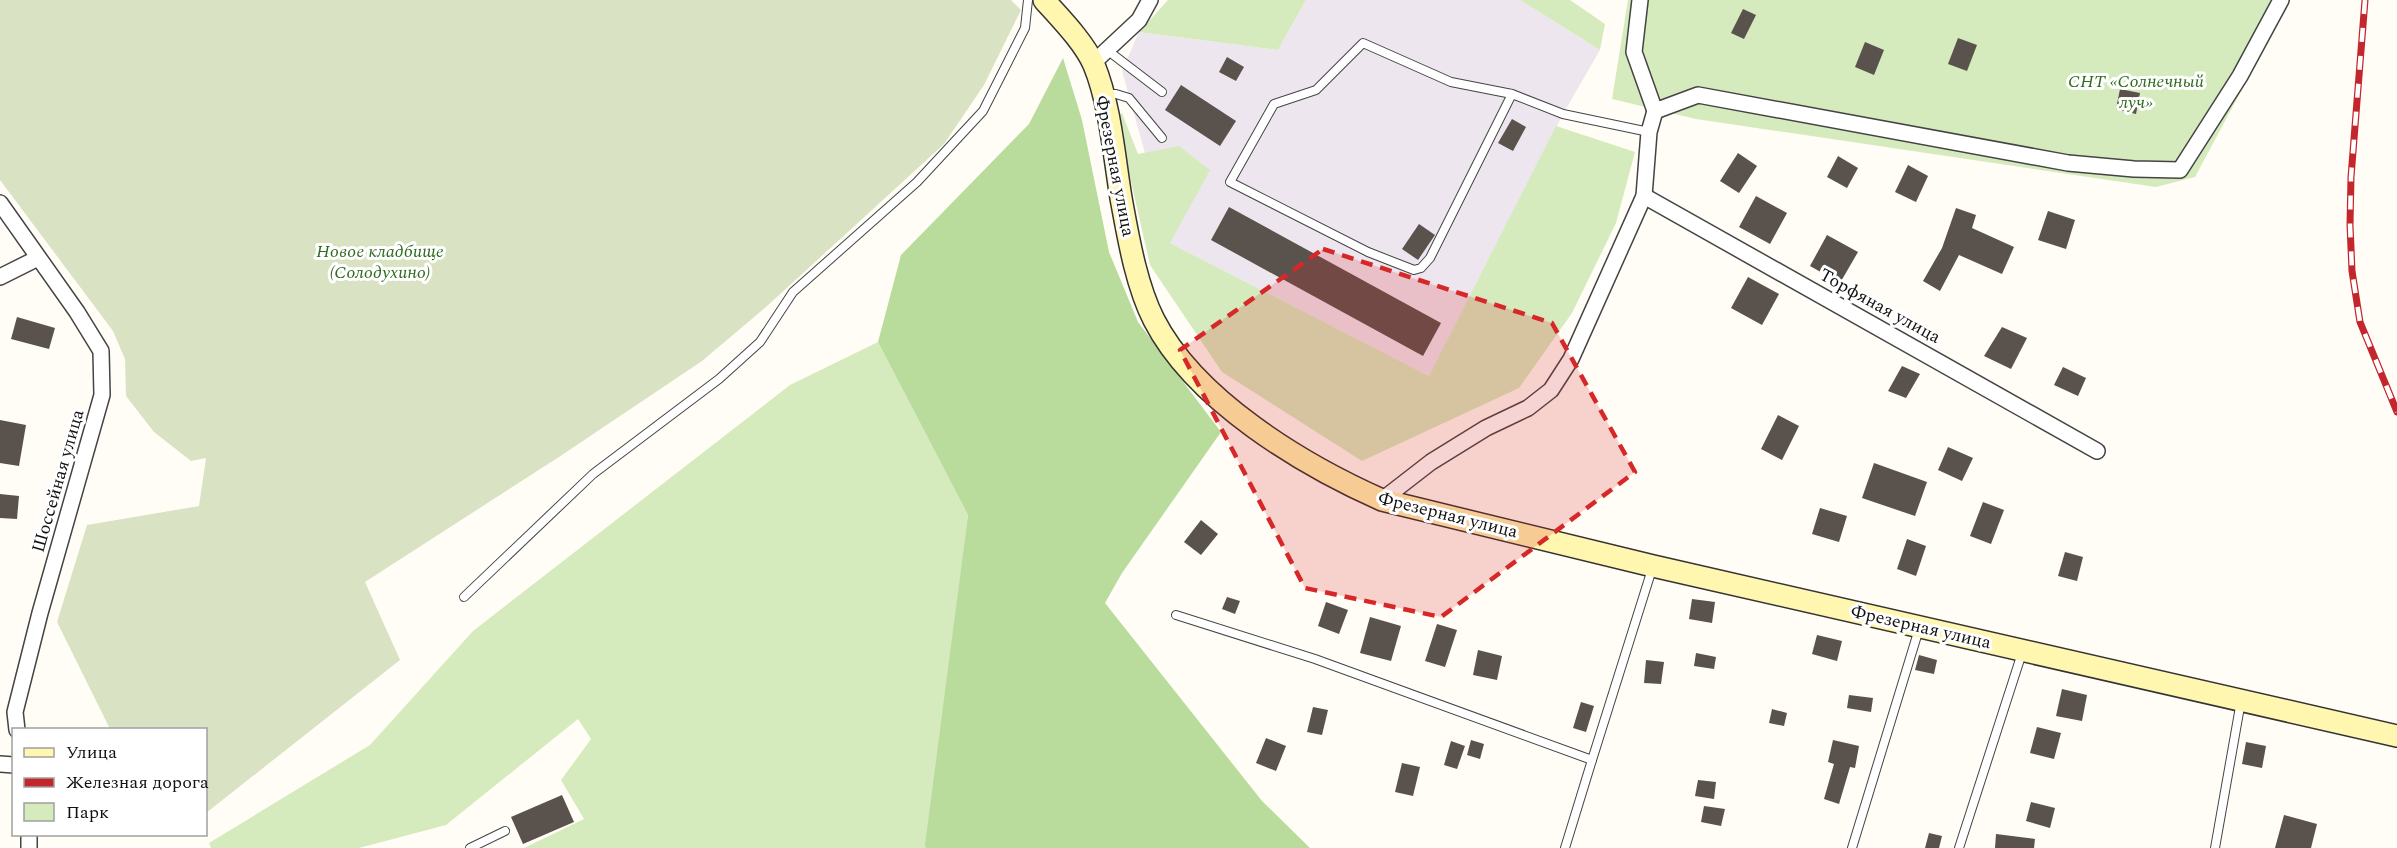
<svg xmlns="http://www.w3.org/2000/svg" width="2397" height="848" font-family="Spectral,serif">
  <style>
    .industrial { fill: #eee6ef }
    .green { fill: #d5ebbd }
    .forest { fill: #b9dc9c }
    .cemetery { fill: #d9e3c4 }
    .building { fill: #5a524d }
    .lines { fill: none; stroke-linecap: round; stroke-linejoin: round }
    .lane-casing { stroke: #444; stroke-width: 10 }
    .street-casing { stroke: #444; stroke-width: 18 }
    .secondary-casing { stroke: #333; stroke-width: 24 }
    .lane { stroke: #fff; stroke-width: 8 }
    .street { stroke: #fff; stroke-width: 15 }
    .secondary { stroke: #fff6b0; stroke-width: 21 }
    .rail-casing { stroke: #c4262e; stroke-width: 7 }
    .rail { stroke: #fff; stroke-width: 4.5; stroke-dasharray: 14; stroke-linecap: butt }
    .marked { fill: #d62828; fill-opacity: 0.2; stroke: #d62828; stroke-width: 4.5; stroke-dasharray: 12 8; stroke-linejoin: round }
    .labels { text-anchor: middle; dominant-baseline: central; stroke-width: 6; stroke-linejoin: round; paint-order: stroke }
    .park-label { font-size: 18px; font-style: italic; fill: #2f6b1f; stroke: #fff }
    .street-label { font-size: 18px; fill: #111; stroke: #fff }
  </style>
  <rect width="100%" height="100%" fill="#fffdf5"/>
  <polygon class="industrial" points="1306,0 1520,0 1600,50 1563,114 1429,376 1170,243 1122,71 1139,32 1278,50"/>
  <g class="green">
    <polygon points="1168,0 1306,0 1278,50 1139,32"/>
    <polygon points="1520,0 1570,0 1605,24 1600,50"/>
    <polygon points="1628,0 2290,0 2195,177 2156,187 1696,119 1612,99"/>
    <polygon points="1122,113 1138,154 1179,146 1210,170 1170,243 1429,376 1556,126 1635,152 1616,223 1572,313 1519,388 1362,461 1222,372 1150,265 1116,115"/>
    <polygon points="878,342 968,515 926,848 524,848 584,819 561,780 591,739 578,719 446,825 359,848 211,848 209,843 370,745 473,631 790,385"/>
  </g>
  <polygon class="forest" points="1063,58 1082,120 1109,252 1138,322 1221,432 1122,573 1105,603 1262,801 1310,848 926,848 925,845 968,515 878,342 901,255 1029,124"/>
  <polygon class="cemetery" points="0,0 1011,0 1021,10 984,85 944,144 766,307 702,361 562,455 365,582 400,660 206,813 206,730 110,729 57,622 87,525 199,506 206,458 191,461 154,432 126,396 125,359 113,331 0,180"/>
  <g class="building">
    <polygon points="1743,9 1756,15 1744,39 1731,33"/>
    <polygon points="1958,38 1977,45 1967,71 1948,64"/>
    <polygon points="1865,42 1884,50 1874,75 1855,67"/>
    <polygon points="1227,57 1244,67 1236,81 1219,72"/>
    <polygon points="1181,85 1236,121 1220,146 1165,110"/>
    <polygon points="2120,89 2140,93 2136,114 2116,109"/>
    <polygon points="1512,119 1526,127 1513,151 1498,143"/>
    <polygon points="1738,153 1757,166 1739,193 1720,181"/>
    <polygon points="1838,156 1858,168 1847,188 1827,177"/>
    <polygon points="1908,165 1928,176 1916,202 1895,192"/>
    <polygon points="1756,196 1787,213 1770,244 1739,227"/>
    <polygon points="1229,207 1441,323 1423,356 1211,240"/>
    <polygon points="1956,208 1976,215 1972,228 2014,247 2002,274 1959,255 1940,291 1923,281 1942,248"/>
    <polygon points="2048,211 2075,220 2066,249 2038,240"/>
    <polygon points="1419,224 1435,235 1418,260 1402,249"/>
    <polygon points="1827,235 1858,252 1840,283 1810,266"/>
    <polygon points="1748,277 1779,294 1762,325 1731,308"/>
    <polygon points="17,317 55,328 49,349 11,339"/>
    <polygon points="2002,327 2027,338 2011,369 1984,356"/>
    <polygon points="1902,366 1920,374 1906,398 1888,391"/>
    <polygon points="2063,367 2086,378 2078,396 2054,385"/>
    <polygon points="1778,415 1799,426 1782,460 1761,449"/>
    <polygon points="0,420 26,425 19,466 0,463"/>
    <polygon points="1948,447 1973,458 1962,481 1938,470"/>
    <polygon points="1874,463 1927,482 1915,516 1862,498"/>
    <polygon points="0,494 19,496 17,519 0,518"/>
    <polygon points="1983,502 2004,510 1991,544 1970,536"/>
    <polygon points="1820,508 1847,516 1839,542 1812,534"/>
    <polygon points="1201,520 1218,534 1201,555 1184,542"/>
    <polygon points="1907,539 1926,546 1916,576 1897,569"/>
    <polygon points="2065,552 2083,557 2077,581 2058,576"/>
    <polygon points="1227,597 1240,601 1235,614 1222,609"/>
    <polygon points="1692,599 1715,602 1712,623 1689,619"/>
    <polygon points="1326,602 1348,610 1339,634 1318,626"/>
    <polygon points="1370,617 1401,626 1391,661 1360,653"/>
    <polygon points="1437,624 1457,630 1445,667 1425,661"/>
    <polygon points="1817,635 1842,641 1837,661 1812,654"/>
    <polygon points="1478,650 1502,656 1497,680 1473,675"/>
    <polygon points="1696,653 1716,657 1714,669 1694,666"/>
    <polygon points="1919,655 1937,660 1934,674 1915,670"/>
    <polygon points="1646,660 1664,662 1661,684 1644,683"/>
    <polygon points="2062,689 2087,695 2082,721 2056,716"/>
    <polygon points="1849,695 1873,698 1871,712 1847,708"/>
    <polygon points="1581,702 1594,706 1586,732 1573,728"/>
    <polygon points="1313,707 1328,710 1322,735 1307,732"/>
    <polygon points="1772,709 1787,713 1784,726 1769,723"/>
    <polygon points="2037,727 2061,733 2054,759 2030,753"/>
    <polygon points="1266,738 1286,746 1276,771 1256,763"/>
    <polygon points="1471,740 1484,744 1480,759 1467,755"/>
    <polygon points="1833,740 1859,746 1855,768 1850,767 1839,804 1824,799 1834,764 1828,762"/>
    <polygon points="1451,741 1465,746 1457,769 1444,765"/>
    <polygon points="2246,742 2266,746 2262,768 2242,764"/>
    <polygon points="1402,763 1420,767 1413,796 1395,792"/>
    <polygon points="1698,780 1716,782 1714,799 1695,796"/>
    <polygon points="562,795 574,822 523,844 511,817"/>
    <polygon points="2031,802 2055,808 2050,828 2026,821"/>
    <polygon points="1704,806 1725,809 1721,826 1701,822"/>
    <polygon points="2284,815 2317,824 2311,848 2275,848"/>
    <polygon points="1929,833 1942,836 1939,848 1925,848"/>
    <polygon points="1996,834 2035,839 2034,848 1995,848"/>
  </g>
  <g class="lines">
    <g class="lane-casing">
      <g id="lane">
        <polyline points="1107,50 1162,92"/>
        <polyline points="1104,94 1116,94 1129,98 1162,138"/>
        <polyline points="1512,94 1430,258 1421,268 1414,270 1368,252 1230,182 1274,104 1316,90 1363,43 1451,82 1512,94 1563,114 1649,132"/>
        <polyline points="464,597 593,474 719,379 760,342 793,292 917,182 983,111 1025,28 1028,0"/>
        <polyline points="1176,615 1315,659 1592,760 1565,848"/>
        <polyline points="1592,760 1653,566"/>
        <polyline points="470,848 505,831"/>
        <polyline points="1852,848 1919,629"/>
        <polyline points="1959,848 2022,653"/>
        <polyline points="2215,848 2241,701"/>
      </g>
    </g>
    <g class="street-casing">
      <g id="street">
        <polyline points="1640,0 1634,52 1655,111 1698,95 2068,163 2134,169 2180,170 2240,76 2281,0"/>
        <polyline points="1093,63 1139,20 1150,0"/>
        <polyline points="1644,196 2097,451"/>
        <polyline points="0,203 77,312 101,351 102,395 40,613 15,712 17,730"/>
        <polyline points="0,277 38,258"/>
        <polyline points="1382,500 1431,462 1486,428 1528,408 1551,390 1571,359 1644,196 1649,132 1655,111"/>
        <polyline points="0,764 14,765"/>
        <polyline points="29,848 29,834"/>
      </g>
    </g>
    <g class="secondary-casing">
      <path id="secondary" d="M1044,0c16,18 40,42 50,65 16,39 20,90 27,133 7,38 15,87 33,122 41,80 147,144 228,180l271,66 744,170"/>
    </g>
    <use href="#lane" class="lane"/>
    <use href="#street" class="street"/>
    <use href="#secondary" class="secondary"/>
    <g class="rail-casing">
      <polyline id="rail" points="2365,0 2351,177 2350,225 2352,271 2360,322 2397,412"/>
    </g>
    <use href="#rail" class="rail"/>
  </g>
  <path class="marked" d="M1323,249l229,74 83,149 -194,145 -136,-29 -125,-238z"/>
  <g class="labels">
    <g class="park-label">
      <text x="2136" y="81">СНТ «Солнечный<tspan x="2136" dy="21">луч»</tspan></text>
      <text x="380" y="251">Новое кладбище<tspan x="380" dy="21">(Солодухино)</tspan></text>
    </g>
    <g class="street-label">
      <text transform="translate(1115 166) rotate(79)">Фрезерная улица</text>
      <text transform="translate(1880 306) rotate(29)">Торфяная улица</text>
      <text transform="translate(58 481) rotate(-74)">Шоссейная улица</text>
      <text transform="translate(1448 515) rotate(14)">Фрезерная улица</text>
      <text transform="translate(1921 627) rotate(13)">Фрезерная улица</text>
    </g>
  </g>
  <rect x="12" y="728" width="195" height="108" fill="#ffffff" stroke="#a0a0a0" stroke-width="1.5"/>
  <rect x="24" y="748" width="30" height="9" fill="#fff6b0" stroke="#a0a0a0" stroke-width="1.5"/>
  <text x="66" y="758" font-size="18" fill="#111111">Улица</text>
  <rect x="24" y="778" width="30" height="9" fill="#c4262e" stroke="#a0a0a0" stroke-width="1.5"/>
  <text x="66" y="788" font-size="18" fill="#111111">Железная дорога</text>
  <rect x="24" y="803" width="30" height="18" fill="#d5ebbd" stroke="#a0a0a0" stroke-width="1.5"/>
  <text x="66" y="818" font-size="18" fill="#111111">Парк</text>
</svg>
